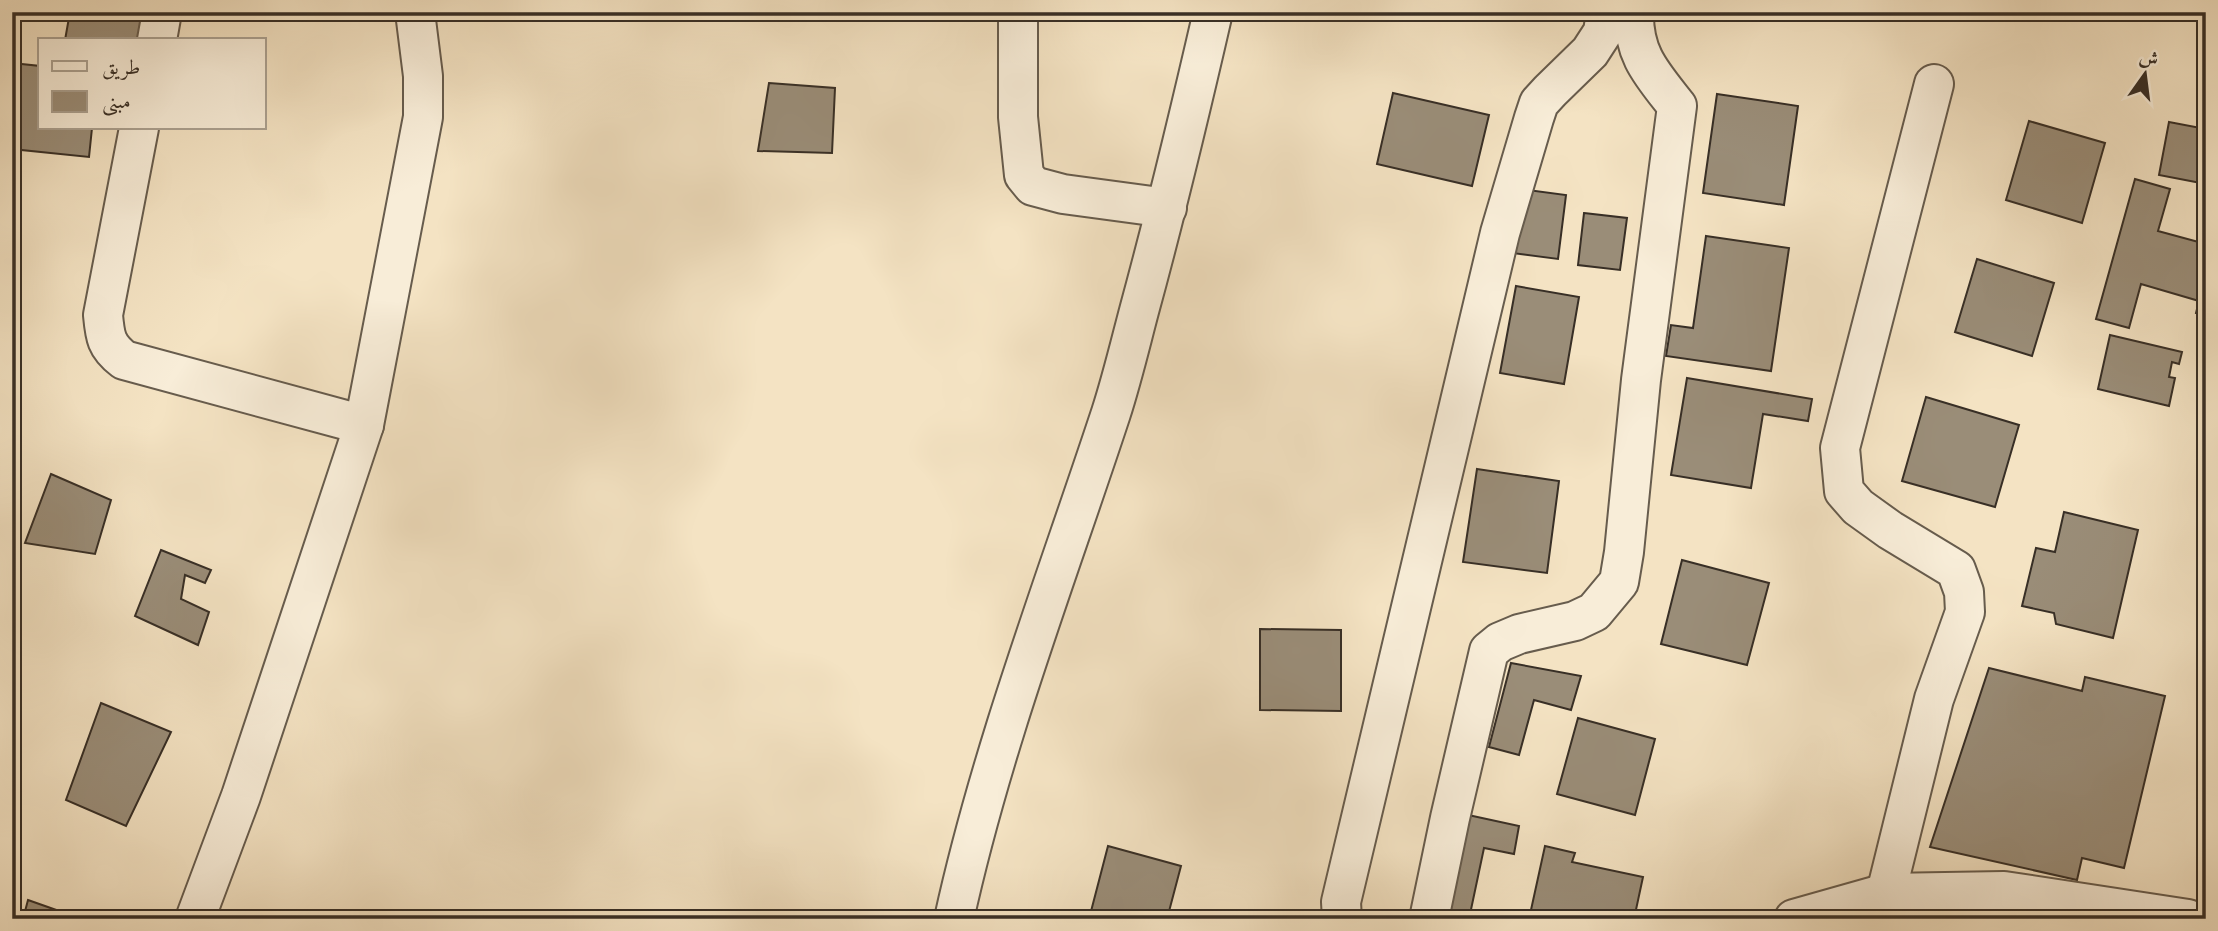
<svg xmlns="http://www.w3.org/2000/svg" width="2218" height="931" font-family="Alegreya,Amiri,serif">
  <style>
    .building { fill: #9a8d78; stroke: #382f26; stroke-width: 2 }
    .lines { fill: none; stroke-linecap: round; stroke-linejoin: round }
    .minor-casing { stroke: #675c4d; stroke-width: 42 }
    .minor { stroke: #f8edd8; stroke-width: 38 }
  </style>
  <rect width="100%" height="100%" fill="#f4e3c3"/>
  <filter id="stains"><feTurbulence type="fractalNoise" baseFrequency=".00286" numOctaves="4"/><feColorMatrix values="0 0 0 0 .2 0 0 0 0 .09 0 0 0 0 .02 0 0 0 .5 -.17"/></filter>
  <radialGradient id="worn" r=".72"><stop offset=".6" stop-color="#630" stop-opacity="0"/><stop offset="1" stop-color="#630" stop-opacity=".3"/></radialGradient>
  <g class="building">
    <polygon points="70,12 145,12 141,40 65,40"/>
    <polygon points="12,63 40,66 40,128 92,128 89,157 12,149"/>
    <polygon points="769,83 835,88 832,153 758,151"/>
    <polygon points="1393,93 1489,115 1472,186 1377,164"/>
    <polygon points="1717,94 1798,106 1784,205 1703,193"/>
    <polygon points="2029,121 2105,143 2082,223 2006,200"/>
    <polygon points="2169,122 2206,129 2206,184 2159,175"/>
    <polygon points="2135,179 2170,189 2158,231 2206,244 2206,316 2196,313 2199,301 2141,284 2129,328 2096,319"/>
    <polygon points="1521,189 1566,195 1558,259 1512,253"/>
    <polygon points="1584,213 1627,218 1620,270 1578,265"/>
    <polygon points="1706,236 1789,248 1771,371 1666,356 1671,325 1693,328"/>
    <polygon points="1977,259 2054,283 2032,356 1955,332"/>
    <polygon points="1516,286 1579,297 1564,384 1500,373"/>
    <polygon points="2110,335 2182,352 2179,364 2172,362 2169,377 2175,378 2169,406 2098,389"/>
    <polygon points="1687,378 1812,399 1808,421 1763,414 1751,488 1671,475"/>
    <polygon points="1926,397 2019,425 1995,507 1902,481"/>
    <polygon points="1477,469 1559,481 1547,573 1463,562"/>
    <polygon points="51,474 111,500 95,554 25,543"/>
    <polygon points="2064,512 2138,530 2113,638 2056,624 2054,613 2022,606 2036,548 2055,552"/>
    <polygon points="161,550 211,570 205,583 185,575 181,599 209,612 198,645 135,616"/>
    <polygon points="1682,560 1769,583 1747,665 1661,644"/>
    <polygon points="1260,629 1341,630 1341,711 1260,710"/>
    <polygon points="1511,663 1581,676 1571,710 1534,700 1519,755 1489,747"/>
    <polygon points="1989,668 2082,691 2085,677 2165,696 2124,868 2082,858 2077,880 1930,847"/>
    <polygon points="101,703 171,732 126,826 66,800"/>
    <polygon points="1578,718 1655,739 1635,815 1557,794"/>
    <polygon points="1459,813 1519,826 1514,854 1484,848 1469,919 1437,919"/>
    <polygon points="1108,846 1181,866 1167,919 1089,919"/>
    <polygon points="1545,846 1575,853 1572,862 1643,877 1634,919 1529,919"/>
    <polygon points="28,900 79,918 23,919"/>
  </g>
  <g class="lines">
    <g class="minor-casing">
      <g id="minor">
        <polyline points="1018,12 1018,117 1024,175 1033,186 1063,194 1167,208"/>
        <polyline points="157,40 162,12"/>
        <path d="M139,128l-36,187c2,22 3,31 21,45l240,65"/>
        <polyline points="1886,893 1934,699 1965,612 1964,592 1956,570 1890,530 1858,507 1844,491 1840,448 1934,84"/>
        <polyline points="195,919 241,796 364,425 423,117 423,76 415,12"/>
        <path d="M954,919c38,-173 102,-339 157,-506 11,-34 19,-68 28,-102 27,-99 51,-199 74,-299"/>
        <polyline points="1342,919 1341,902 1500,233 1534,118 1539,103 1550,91 1590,52 1603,32 1606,12"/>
        <path d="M1429,919l21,-101 39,-167 11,-9 19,-8 56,-13 19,-9 25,-30 5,-30 17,-172 36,-274c-25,-32 -44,-51 -43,-94"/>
        <polyline points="1794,919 1886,893 2004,891 2188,919"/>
      </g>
    </g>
    <use href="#minor" class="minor"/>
  </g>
  <rect width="2218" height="931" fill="none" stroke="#f4e3c3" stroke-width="42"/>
  <rect x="14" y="14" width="2190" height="903" fill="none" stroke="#382f26" stroke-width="3.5"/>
  <rect x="21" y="21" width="2176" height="889" fill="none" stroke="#382f26" stroke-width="2"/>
  <rect x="38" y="38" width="228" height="91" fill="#f8edd8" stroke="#aba191" stroke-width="2"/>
  <rect x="52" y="61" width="35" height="10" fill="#f8edd8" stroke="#aba191" stroke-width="2"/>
  <text x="102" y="74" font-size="21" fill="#382f26">طريق</text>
  <rect x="52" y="91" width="35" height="21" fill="#9a8d78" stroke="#aba191" stroke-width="2"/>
  <text x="102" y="108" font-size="21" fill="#382f26">مبنى</text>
  <g transform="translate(2145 74) rotate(14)" stroke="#f8edd8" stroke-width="5" paint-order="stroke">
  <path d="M0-5L12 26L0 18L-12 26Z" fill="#382f26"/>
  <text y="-10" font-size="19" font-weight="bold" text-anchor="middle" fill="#382f26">ش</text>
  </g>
  <rect width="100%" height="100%" filter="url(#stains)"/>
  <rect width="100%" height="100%" fill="url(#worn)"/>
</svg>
